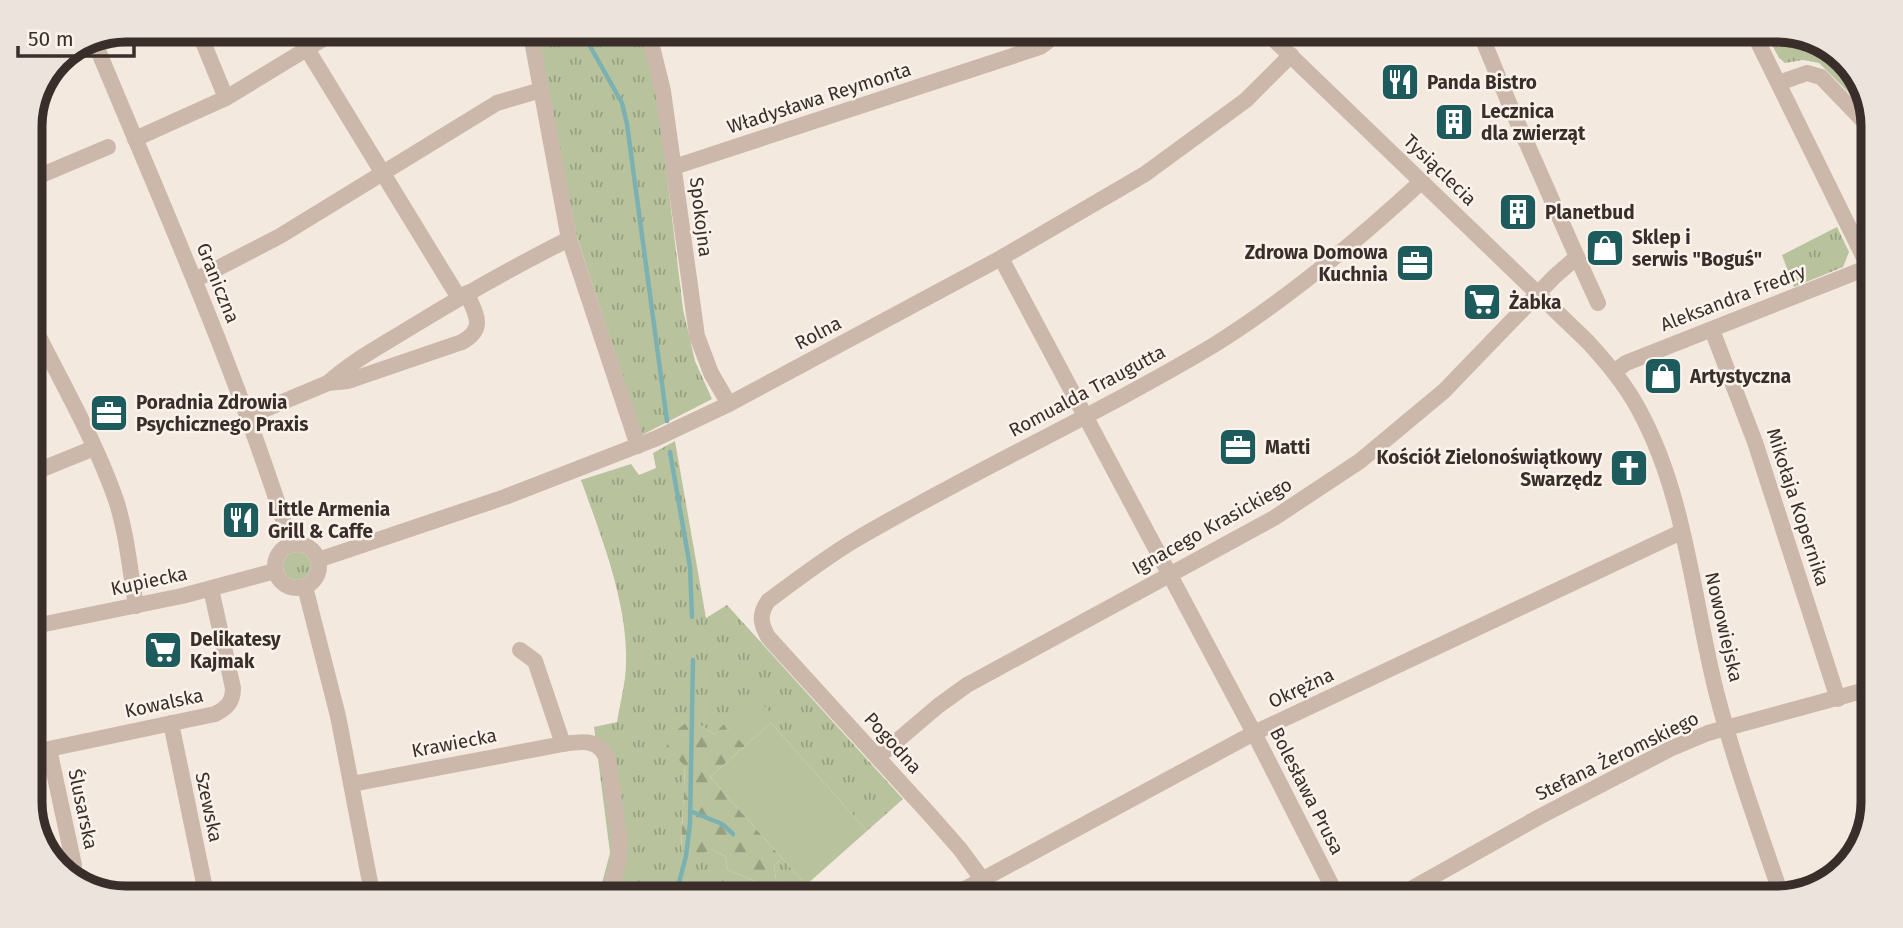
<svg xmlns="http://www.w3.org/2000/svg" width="1903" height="928" font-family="'Fira Sans',sans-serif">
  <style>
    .grass { fill: url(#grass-tufts) }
    .forest { fill: url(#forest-firs) }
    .pitch { fill: #b8c39e }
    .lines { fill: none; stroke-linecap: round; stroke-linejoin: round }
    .stream { stroke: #7cb1b2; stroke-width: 4.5 }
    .minor { stroke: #ccb8aa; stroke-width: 16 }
    .labels { text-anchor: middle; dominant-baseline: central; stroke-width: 5; stroke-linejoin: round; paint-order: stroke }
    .poi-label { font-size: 19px; font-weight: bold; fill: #3a2e2a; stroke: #fbf3eb; text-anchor: start }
    .street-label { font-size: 19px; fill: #3a2e2a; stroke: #fbf3eb }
    .rim { fill: none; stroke: #3a2e2a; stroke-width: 9 }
  </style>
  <defs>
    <pattern id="grass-tufts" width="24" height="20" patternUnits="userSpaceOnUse" patternTransform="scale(1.75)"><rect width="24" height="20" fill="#b8c39e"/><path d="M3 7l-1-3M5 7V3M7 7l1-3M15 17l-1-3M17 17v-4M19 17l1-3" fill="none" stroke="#979f81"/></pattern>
    <pattern id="forest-firs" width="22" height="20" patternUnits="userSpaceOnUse" patternTransform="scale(1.75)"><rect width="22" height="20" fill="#b8c39e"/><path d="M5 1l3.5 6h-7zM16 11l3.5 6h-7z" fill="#979f81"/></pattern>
  </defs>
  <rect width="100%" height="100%" fill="#f4e9df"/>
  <g class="grass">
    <polygon points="536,30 644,30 656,84 683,309 695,361 712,399 642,435 576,234"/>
    <polygon points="1764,30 1777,30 1803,36 1869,109 1871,115 1819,63 1803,60 1785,63 1779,58"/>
    <polygon points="1837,227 1849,252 1843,267 1794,287 1782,255"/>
    <path d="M675,441l31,177 21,-13 176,194 -36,32 -96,-108 -26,23 -20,-21 -11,9 -17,-11 -12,43 -4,84 30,-1 14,7 3,14 29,12 1,16h-160l12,-45 -16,-126 23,-5c3,-19 9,-40 9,-59 2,-60 -25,-127 -45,-183l50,-16 8,11 17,-7 -3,-15z"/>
    <circle cx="297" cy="566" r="14"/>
    <polygon points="782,858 806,885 793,898 779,898 774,866"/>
  </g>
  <polygon class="forest" points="688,721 697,723 714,734 724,724 745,746 710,777 782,858 774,866 779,898 758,898 757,882 728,870 725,856 711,849 703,854 681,850 685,766 666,747 676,731"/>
  <g class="pitch">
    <polygon points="755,696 771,713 740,741 724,724"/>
    <polygon points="771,723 867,831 806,885 710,777"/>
  </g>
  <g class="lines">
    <g class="stream">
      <polyline points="581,30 622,103 627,124 667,421"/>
      <polyline points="670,452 690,567 692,617"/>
      <polyline points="690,811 722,824 733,834"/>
      <polyline points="675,898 686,856 690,824 693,660"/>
    </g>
    <g class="minor">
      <polyline points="198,30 226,98"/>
      <polyline points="530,30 569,239 638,446"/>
      <polyline points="648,30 663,91 697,336 711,373 729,404"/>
      <path d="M1264,30l324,312c19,21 38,43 51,68 47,86 54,191 78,285 18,69 42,135 65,202"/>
      <polyline points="1752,30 1872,274"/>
      <path d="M95,43c69,166 143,330 196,502"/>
      <polyline points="307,49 459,298"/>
      <polyline points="1779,83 1807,73 1821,77 1873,131"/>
      <polyline points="135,139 226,98 338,30"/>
      <polyline points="674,167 1040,47 1048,41 1053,30"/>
      <polyline points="30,180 108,147"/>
      <polyline points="1577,257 1598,303"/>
      <polyline points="1001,258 1254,733 1338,898"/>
      <polyline points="195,280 280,236 497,103 541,90"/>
      <path d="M30,319c29,59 64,118 86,181 11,34 14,71 20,106"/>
      <polyline points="1712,330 1755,442 1838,699"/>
      <polyline points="1614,372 1626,363 1869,267"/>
      <path d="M328,383c25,-23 56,-39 85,-57 51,-31 102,-60 156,-87"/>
      <path d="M249,416l79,-33 20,-2 114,-39c25,-14 13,-28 5,-49"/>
      <polyline points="30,474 94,448"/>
      <circle cx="297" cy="566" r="22"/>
      <polyline points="318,560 505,497 657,438 729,404 1001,258 1145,174 1246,100 1291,55"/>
      <polyline points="305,587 338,716 373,898"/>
      <polyline points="30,627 182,596 275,571"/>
      <polyline points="520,650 535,661 563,744"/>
      <polyline points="171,723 207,898"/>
      <polyline points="49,749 74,865 72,878"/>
      <path d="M30,753l185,-39c12,-6 18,-12 18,-26l-22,-99"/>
      <polyline points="878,757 938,706 967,685 1274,518 1360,461 1444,391 1555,276 1577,257 1509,103 1479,30"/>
      <path d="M352,784l211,-40c21,-3 36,-6 45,17l12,82 -2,22 -11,33"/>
      <polyline points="948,898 1254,733 1681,532"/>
      <path d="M996,898l-36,-49 -29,-33 -163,-179c-8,-15 -9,-22 0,-36 28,-21 57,-43 87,-61 117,-69 242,-125 359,-195 75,-47 143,-104 208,-164"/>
      <polyline points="1395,898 1539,817 1670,749 1708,733 1873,688"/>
    </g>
  </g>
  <defs>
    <g id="restaurant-square" transform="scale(2.0125)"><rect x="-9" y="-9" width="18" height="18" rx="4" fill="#1d5b5d" stroke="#fbf3eb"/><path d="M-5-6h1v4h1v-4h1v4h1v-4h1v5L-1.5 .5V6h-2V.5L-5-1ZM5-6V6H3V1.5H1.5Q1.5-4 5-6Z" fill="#fff"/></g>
    <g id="building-square" transform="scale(2.0125)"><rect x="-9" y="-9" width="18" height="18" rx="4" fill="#1d5b5d" stroke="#fbf3eb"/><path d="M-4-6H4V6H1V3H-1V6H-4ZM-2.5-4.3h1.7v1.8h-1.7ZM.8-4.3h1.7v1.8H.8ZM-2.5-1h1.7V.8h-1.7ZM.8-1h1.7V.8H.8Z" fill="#fff"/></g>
    <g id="shop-square" transform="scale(2.0125)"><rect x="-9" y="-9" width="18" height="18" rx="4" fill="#1d5b5d" stroke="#fbf3eb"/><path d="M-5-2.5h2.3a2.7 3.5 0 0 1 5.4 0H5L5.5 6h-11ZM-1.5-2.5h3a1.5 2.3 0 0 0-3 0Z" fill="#fff"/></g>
    <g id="office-square" transform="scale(2.0125)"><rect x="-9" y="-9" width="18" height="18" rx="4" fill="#1d5b5d" stroke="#fbf3eb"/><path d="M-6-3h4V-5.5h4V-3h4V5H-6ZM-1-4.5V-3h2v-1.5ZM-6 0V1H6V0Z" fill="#fff"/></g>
    <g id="supermarket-square" transform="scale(2.0125)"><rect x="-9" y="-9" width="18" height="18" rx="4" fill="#1d5b5d" stroke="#fbf3eb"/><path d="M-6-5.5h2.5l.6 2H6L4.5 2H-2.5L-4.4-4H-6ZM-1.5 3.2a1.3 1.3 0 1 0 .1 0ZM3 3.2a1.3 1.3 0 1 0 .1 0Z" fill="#fff"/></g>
    <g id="church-square" transform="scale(2.0125)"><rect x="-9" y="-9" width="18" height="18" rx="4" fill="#1d5b5d" stroke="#fbf3eb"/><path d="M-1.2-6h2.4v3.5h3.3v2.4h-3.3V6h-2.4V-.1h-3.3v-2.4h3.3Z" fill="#fff"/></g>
  </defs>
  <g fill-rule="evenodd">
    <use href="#restaurant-square" x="1400" y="82"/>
    <use href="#building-square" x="1454" y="122"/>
    <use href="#building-square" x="1518" y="212"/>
    <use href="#shop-square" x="1605" y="248"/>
    <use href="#office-square" x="1415" y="263"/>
    <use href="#supermarket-square" x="1482" y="302"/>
    <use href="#shop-square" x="1663" y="376"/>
    <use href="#office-square" x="109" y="413"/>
    <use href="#office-square" x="1238" y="447"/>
    <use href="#church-square" x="1629" y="468"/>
    <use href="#restaurant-square" x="241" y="520"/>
    <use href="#supermarket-square" x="163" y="650"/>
  </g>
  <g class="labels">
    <g class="poi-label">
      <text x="1427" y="82">Panda Bistro</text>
      <text x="1481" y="111">Lecznica<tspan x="1481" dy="22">dla zwierząt</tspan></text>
      <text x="1545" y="212">Planetbud</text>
      <text x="1632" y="237">Sklep i<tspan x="1632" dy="22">serwis "Boguś"</tspan></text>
      <text x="1388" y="252" text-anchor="end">Zdrowa Domowa<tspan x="1388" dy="22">Kuchnia</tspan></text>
      <text x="1509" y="302">Żabka</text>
      <text x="1690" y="376">Artystyczna</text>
      <text x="136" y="402">Poradnia Zdrowia<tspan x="136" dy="22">Psychicznego Praxis</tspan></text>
      <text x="1265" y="447">Matti</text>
      <text x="1602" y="457" text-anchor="end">Kościół Zielonoświątkowy<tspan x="1602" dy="22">Swarzędz</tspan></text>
      <text x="268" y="509">Little Armenia<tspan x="268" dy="22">Grill &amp; Caffe</tspan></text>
      <text x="190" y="639">Delikatesy<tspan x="190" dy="22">Kajmak</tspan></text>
    </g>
    <g class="street-label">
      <text transform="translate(819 98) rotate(-18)">Władysława Reymonta</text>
      <text transform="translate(1440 170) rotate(44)">Tysiąclecia</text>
      <text transform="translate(701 217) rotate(83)">Spokojna</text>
      <text transform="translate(218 283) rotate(68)">Graniczna</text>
      <text transform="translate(1733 298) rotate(-21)">Aleksandra Fredry</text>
      <text transform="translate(818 333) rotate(-28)">Rolna</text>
      <text transform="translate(1087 391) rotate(-28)">Romualda Traugutta</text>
      <text transform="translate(1798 507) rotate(72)">Mikołaja Kopernika</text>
      <text transform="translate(1212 526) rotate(-29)">Ignacego Krasickiego</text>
      <text transform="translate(149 581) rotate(-12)">Kupiecka</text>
      <text transform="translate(1724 627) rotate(77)">Nowowiejska</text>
      <text transform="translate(1301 688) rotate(-25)">Okrężna</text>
      <text transform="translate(164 703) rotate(-12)">Kowalska</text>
      <text transform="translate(454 743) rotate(-11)">Krawiecka</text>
      <text transform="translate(893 743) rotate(48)">Pogodna</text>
      <text transform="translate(1617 756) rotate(-26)">Stefana Żeromskiego</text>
      <text transform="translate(1307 791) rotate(63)">Bolesława Prusa</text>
      <text transform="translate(209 807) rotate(78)">Szewska</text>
      <text transform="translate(83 809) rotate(78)">Ślusarska</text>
    </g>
  </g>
  <path d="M0 0H1903V928H0ZM126 42H1777A84 84 0 0 1 1861 126V802A84 84 0 0 1 1777 886H126A84 84 0 0 1 42 802V126A84 84 0 0 1 126 42Z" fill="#ece3dc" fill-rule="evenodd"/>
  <path class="rim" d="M126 42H1777A84 84 0 0 1 1861 126V802A84 84 0 0 1 1777 886H126A84 84 0 0 1 42 802V126A84 84 0 0 1 126 42Z"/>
  <path d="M18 46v10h116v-10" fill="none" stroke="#3a2e2a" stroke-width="3.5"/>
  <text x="28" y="46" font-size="21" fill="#3a2e2a" stroke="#fbf3eb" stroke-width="5" paint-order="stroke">50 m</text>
</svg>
